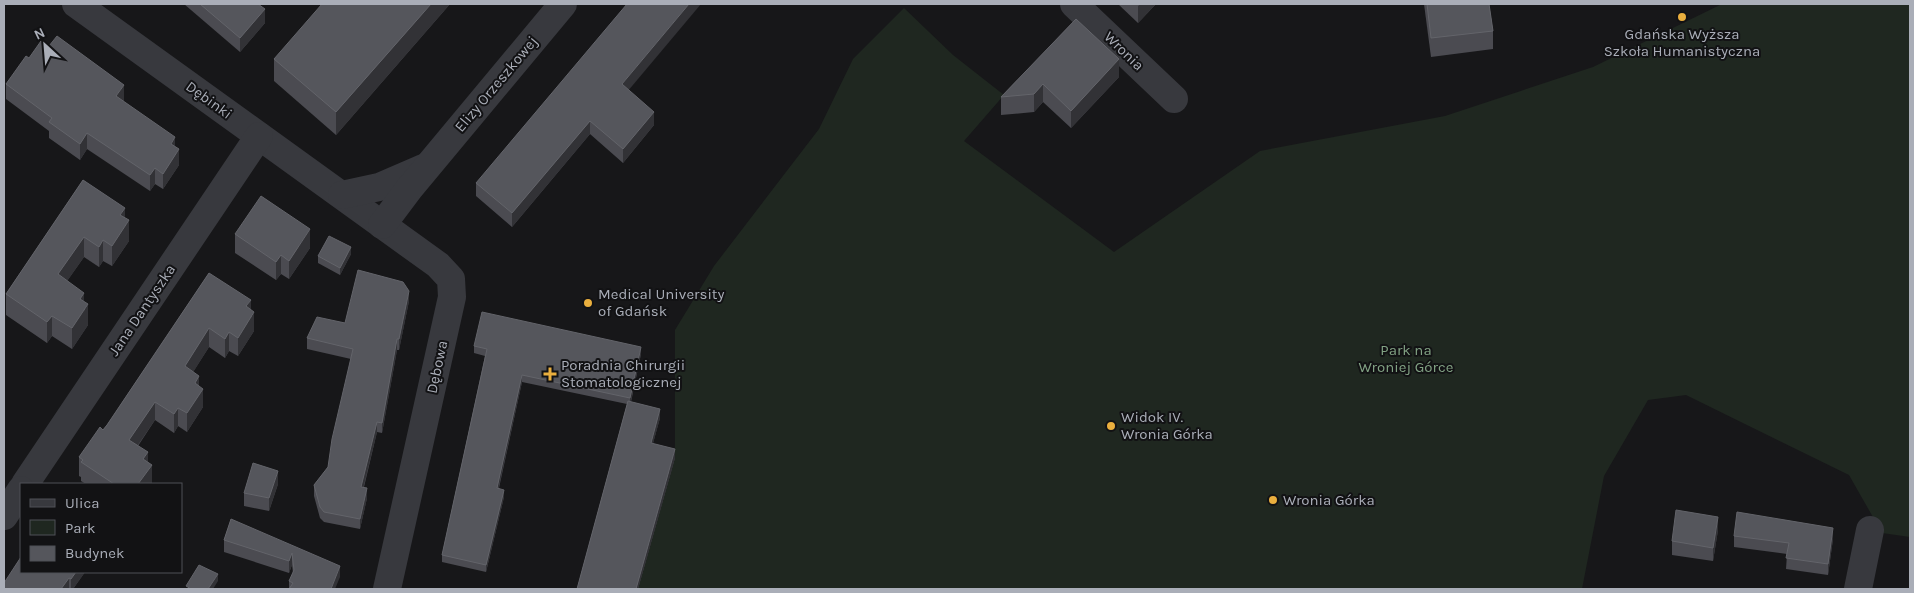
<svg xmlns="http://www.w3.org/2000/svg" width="1914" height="593" font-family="Karla,sans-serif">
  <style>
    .green { fill: #1f2720 }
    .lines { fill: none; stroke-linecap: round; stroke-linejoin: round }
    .street { stroke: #38393e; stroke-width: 28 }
    .wall { fill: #4b4b51 }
    .shaded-wall { fill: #323236 }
    .building { fill: #55565c; stroke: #63646a }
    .poi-dot { fill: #eaaf3e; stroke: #121214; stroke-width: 2 }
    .labels { text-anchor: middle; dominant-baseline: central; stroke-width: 4; stroke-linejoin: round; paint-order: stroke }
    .poi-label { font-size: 15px; fill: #aaaeb8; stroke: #121214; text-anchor: start }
    .street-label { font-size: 15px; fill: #aaaeb8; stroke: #121214 }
    .park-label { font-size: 15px; fill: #82a284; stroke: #121214 }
  </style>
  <rect width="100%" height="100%" fill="#171719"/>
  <polygon class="green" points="1722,4 1910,4 1910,537 1882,533 1849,475 1686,395 1648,400 1604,476 1582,589 638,589 675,458 675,330 714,266 819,129 853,59 904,8 953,55 1004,95 964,141 1114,252 1260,151 1445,116 1593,67"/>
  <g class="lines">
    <g class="street">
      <polyline points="76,4 438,265 451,279 452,297 387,589"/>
      <polyline points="1074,4 1174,99"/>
      <polyline points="342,195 379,187 423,168"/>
      <polyline points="382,225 409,189 563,4"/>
      <polyline points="25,484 259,136"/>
      <polyline points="4,516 21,490"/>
      <polyline points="1858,589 1870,530"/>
    </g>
  </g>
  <g class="wall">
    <polygon points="184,4 258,4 265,23 240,52"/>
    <polygon points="450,4 336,135 274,81 274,59"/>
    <polygon points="1118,4 1156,4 1138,23"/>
    <polygon points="1424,4 1489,4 1493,31 1493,49 1431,57"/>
    <polygon points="1076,19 1119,77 1071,128 1043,102 1034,112 1001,115 1001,97"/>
    <polygon points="49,46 124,100 123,102 175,147 179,165 163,189 155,184 150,191 87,149 80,160 49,138 49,131 6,99 6,84 29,58"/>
    <polygon points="628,90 654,125 623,163 590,134 512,227 476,196 476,183"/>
    <polygon points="83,180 125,218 129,241 112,266 103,261 99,267 84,257 67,281 84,301 88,325 72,349 52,336 47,343 6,315 6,294"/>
    <polygon points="235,234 310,248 289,279 281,274 276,280 235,253"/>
    <polygon points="351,254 340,275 318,263 318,256"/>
    <polygon points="209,273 251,310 254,331 238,356 229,351 225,358 209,347 193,372 199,386 203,407 187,432 178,426 174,433 155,420 138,446 148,462 152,483 151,484 86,484 81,481 81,477 79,476 79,457 107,425"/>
    <polygon points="409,301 399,350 397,350 382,433 377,432 364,487 367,498 360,529 324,522 320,518 314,496 314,485 328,467 351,359 307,349 307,338 345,323"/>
    <polygon points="474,346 641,354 631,402 660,418 653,443 675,458 638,589 577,589 627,404 522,382 499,488 504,497 486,572 442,562 442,555 485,356 474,353"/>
    <polygon points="278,484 269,511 244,506 244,493"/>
    <polygon points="231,519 340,577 289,589 289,581 293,573 292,565 289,573 224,552 224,540"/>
    <polygon points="1718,530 1713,561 1672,555 1672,541"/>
    <polygon points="1734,536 1833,539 1828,575 1786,569 1787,554 1734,547"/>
    <polygon points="85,572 73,589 4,589"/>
  </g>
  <g class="shaded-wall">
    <polygon points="431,4 450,4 336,135 336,112"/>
    <polygon points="689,4 701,4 622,98 622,84"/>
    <polygon points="1141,4 1156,4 1138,23 1138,6"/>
    <polygon points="265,9 265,23 240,52 240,38"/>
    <polygon points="1119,59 1119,77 1071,128 1071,111"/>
    <polygon points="1043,84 1043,102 1034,112 1034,94"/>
    <polygon points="124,85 124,100 116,112 116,96"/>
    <polygon points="654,112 654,125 623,163 623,149"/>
    <polygon points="590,121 590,134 512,227 512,213"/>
    <polygon points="87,133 87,149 80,160 80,144"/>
    <polygon points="175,137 175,153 171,144"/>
    <polygon points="179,149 179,165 163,189 163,174"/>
    <polygon points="155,168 155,184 150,191 150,175"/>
    <polygon points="125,208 125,226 129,220 129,241 112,266 112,246 120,215"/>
    <polygon points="310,229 310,248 289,279 289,261"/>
    <polygon points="84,237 84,257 58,294 58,274"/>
    <polygon points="103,240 103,261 99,267 99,247"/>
    <polygon points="351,247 351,254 340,275 340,268"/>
    <polygon points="281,255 281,274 276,280 276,262"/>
    <polygon points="409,291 409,301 399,350 399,339"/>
    <polygon points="84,293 84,311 88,304 88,325 72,349 72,328 80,299"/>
    <polygon points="251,300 251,318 254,312 254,331 238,356 238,338 246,306"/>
    <polygon points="52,316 52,336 47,343 47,322"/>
    <polygon points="209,328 209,347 185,385 185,366"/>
    <polygon points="229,332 229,351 225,358 225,339"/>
    <polygon points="397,339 397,350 382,433 382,423"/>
    <polygon points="641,347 641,354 630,405 630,398"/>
    <polygon points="522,375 522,382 497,495 497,488"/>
    <polygon points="199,376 199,394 203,389 203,407 187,432 187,413 195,383"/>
    <polygon points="155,402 155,420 129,458 129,440"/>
    <polygon points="178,408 178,426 174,433 174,414"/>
    <polygon points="660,409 660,418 651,451 651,443"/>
    <polygon points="377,422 377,432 361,497 361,487"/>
    <polygon points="675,449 675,458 638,589 636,589"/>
    <polygon points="148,452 148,470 152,465 152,483 151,484 138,484 143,459"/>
    <polygon points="278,471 278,484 269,511 269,498"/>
    <polygon points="367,488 367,498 360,529 360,519"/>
    <polygon points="504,490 504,497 486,572 486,565"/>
    <polygon points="1718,517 1718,530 1713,561 1713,548"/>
    <polygon points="1833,528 1833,539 1828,575 1828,564"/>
    <polygon points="292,553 292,565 289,573 289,561"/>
    <polygon points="340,566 340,577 335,589 331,589"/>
    <polygon points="76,572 85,572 73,589 71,589 71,579"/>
    <polygon points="218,574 218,581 213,589 208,589"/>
    <polygon points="69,578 69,589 61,589"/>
  </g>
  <g class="building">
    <polygon points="200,4 258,4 265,9 240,38"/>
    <polygon points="322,4 431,4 336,112 274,59"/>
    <polygon points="627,4 689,4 622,84 654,112 623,149 590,121 512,213 476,183"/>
    <polygon points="1427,4 1489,4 1493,31 1431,38"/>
    <polygon points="1076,19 1119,59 1071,111 1043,84 1034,94 1001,97"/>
    <polygon points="57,36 124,85 116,96 175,137 171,144 179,149 163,174 155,168 150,175 87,133 80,144 49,122 52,118 6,84 26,56 29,58 41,41 49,46"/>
    <polygon points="83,180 125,208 120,215 129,220 112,246 103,240 99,247 84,237 58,274 84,293 80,299 88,304 72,328 52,316 47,322 6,294"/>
    <polygon points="261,196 310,229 289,261 281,255 276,262 235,234"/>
    <polygon points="329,236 351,247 340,268 318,256"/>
    <polygon points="358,270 403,282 409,291 399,339 397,339 382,423 377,422 361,487 367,488 360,519 324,512 320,507 314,485 328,467 332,439 353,349 307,338 317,317 345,323"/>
    <polygon points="209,273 251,300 246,306 254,312 238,338 229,332 225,339 209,328 185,366 199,376 195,383 203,389 187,413 178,408 174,414 155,402 129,440 148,452 143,459 152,465 138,484 128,484 127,483 126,484 114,484 81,462 83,460 79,457 100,427 103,430 107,425"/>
    <polygon points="482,312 641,347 630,398 522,375 497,488 504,490 486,565 442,555 487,349 474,346"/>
    <polygon points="628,401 660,409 651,443 675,449 636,589 577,589"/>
    <polygon points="253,463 278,471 269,498 244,493"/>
    <polygon points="1676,510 1718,517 1713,548 1672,541"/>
    <polygon points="1737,512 1833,528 1828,564 1786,558 1789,543 1734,536"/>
    <polygon points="231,519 340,566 331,589 289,589 293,583 289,581 294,570 292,553 289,561 224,540"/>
    <polygon points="21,557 21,572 76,572 71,579 69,578 61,589 4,589 4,583"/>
    <polygon points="199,565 218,574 208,589 191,589 186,586"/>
  </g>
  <g class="poi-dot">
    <circle cx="1682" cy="17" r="5"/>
    <circle cx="588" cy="303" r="5"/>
    <path d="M547.5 366.5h5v5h5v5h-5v5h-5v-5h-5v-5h5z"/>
    <circle cx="1111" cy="426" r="5"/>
    <circle cx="1273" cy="500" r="5"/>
  </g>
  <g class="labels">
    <g class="poi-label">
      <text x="1682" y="34" text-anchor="middle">Gdańska Wyższa<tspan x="1682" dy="17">Szkoła Humanistyczna</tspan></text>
      <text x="598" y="294">Medical University<tspan x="598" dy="17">of Gdańsk</tspan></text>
      <text x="561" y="365">Poradnia Chirurgii<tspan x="561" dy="17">Stomatologicznej</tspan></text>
      <text x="1121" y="417">Widok IV.<tspan x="1121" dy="17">Wronia Górka</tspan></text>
      <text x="1283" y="500">Wronia Górka</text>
    </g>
    <g class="street-label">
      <text transform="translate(1124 51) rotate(44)">Wronia</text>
      <text transform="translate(496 84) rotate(-50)">Elizy Orzeszkowej</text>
      <text transform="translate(209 100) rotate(36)">Dębinki</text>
      <text transform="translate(142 310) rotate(-56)">Jana Dantyszka</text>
      <text transform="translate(437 367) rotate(-78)">Dębowa</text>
    </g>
    <g class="park-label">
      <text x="1406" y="350">Park na<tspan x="1406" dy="17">Wroniej Górce</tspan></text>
    </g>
  </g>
  <rect width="1914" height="593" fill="none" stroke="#aaaeb8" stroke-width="10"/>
  <rect x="20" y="483" width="162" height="90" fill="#121214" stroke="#4f5056"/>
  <rect x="30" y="499" width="25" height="8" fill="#38393e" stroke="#4f5056"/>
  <text x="65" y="508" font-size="15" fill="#aaaeb8">Ulica</text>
  <rect x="30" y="520" width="25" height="15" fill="#1f2720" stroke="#4f5056"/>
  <text x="65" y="533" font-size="15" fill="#aaaeb8">Park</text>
  <rect x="30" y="546" width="25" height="15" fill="#55565c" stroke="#4f5056"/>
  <text x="65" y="558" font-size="15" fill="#aaaeb8">Budynek</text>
  <g transform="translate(45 45) rotate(334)" stroke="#121214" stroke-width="4" paint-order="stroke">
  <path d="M0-4L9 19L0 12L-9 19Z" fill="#aaaeb8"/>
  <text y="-8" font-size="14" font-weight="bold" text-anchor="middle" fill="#aaaeb8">N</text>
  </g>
</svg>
